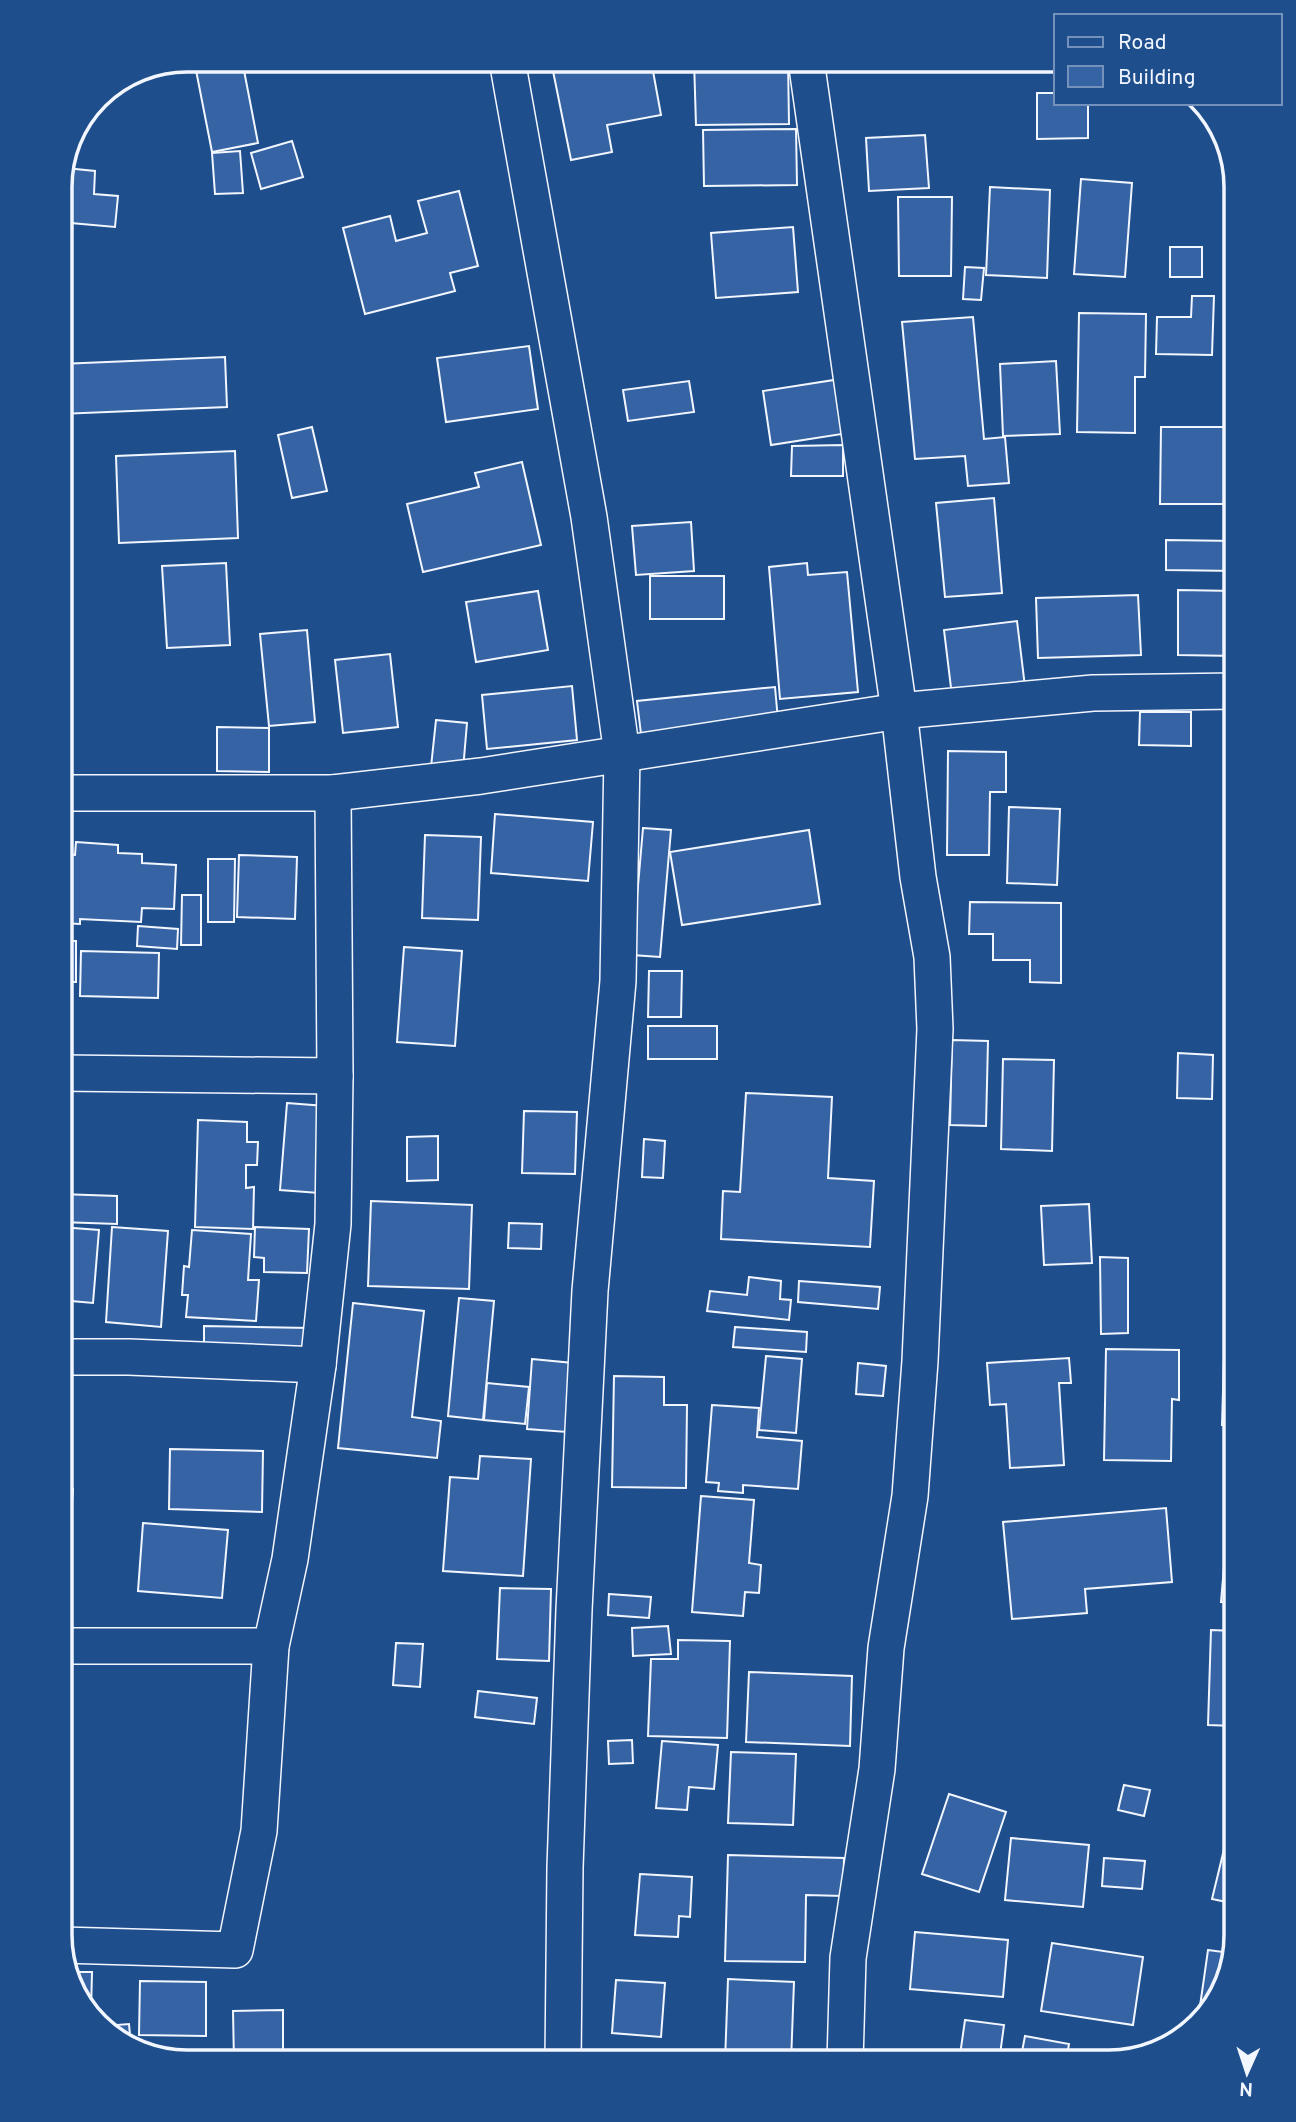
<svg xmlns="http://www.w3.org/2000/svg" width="1296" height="2122" font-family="Overpass,sans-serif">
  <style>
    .building { fill: #3563a3; stroke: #f2f6ff; stroke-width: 2 }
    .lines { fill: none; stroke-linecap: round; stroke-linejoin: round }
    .street-casing { stroke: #f2f6ff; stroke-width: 38 }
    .street { stroke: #1f4e8c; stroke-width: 35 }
    .rim { fill: none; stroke: #f2f6ff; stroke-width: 3.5 }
  </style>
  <rect width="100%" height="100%" fill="#1f4e8c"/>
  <g class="building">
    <polygon points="194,60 242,60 258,143 212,152"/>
    <polygon points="609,60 651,60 661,115 607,125 612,152 571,160 553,71"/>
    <polygon points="694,60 788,60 789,124 696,125"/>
    <polygon points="987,60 1056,60 1056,61 989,71"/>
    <polygon points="1037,93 1056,93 1056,103 1088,103 1088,138 1037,139"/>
    <polygon points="796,129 797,185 704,186 703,130"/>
    <polygon points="925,135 929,188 869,191 866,138"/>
    <polygon points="292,141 303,177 261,189 251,153"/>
    <polygon points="240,151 243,193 215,194 212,153"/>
    <polygon points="65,168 95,171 94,194 118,196 115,227 60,222 60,179"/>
    <polygon points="1081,179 1132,183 1125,277 1074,274"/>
    <polygon points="990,187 1050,190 1047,278 986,275"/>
    <polygon points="459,191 478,266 450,273 455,291 365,314 343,228 390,216 396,241 427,233 418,201"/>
    <polygon points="898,197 952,197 951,276 899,276"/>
    <polygon points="793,227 798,292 716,298 711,233"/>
    <rect x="1170" y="247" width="32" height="30"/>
    <polygon points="965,267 984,268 981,300 963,299"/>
    <polygon points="1192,296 1214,296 1212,355 1156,354 1157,317 1191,317"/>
    <polygon points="1079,313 1146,314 1145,377 1135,377 1135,433 1077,432"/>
    <polygon points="973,317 984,439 1005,437 1009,483 968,486 965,456 915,459 902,322"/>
    <polygon points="529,346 538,409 446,422 437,358"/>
    <polygon points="225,357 227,407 60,414 60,364"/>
    <polygon points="1056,361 1060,434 1003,436 1000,364"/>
    <polygon points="834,380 842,434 771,445 763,391"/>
    <polygon points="689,381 694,412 628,421 623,390"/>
    <polygon points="312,427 327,491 292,498 278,435"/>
    <polygon points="1161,427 1230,427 1230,504 1160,504"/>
    <polygon points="843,445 843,476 791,476 792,446"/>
    <polygon points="235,451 238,538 119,543 116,456"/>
    <polygon points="522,462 541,545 423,572 407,504 479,487 475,473"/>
    <polygon points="994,498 1002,593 945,597 936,503"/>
    <polygon points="691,522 694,571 636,575 632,526"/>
    <polygon points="1166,540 1236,541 1236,571 1166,570"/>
    <polygon points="226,563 230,645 167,648 162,566"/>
    <polygon points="807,563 808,575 847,572 858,692 780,699 769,567"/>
    <rect x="650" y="576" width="74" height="43"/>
    <polygon points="1178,590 1236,591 1236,656 1178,655"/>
    <polygon points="538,591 548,650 476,662 466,602"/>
    <polygon points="1138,595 1141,655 1038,658 1036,598"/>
    <polygon points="1017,621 1025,687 952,696 944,630"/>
    <polygon points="307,630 315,722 269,726 260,634"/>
    <polygon points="390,654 398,727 343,733 335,660"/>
    <polygon points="572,686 577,740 487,749 482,695"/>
    <polygon points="775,687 778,720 641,734 637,701"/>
    <polygon points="1140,712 1191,712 1191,746 1139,745"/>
    <polygon points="436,720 467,723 463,770 431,767"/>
    <polygon points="217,727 269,728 269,772 217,771"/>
    <polygon points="948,751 1006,752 1006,792 990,792 989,855 947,855"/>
    <polygon points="1009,807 1060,809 1057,885 1007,883"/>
    <polygon points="495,814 593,822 588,881 491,873"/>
    <polygon points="643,828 671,830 660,957 632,955"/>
    <polygon points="809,830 820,904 682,925 670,852"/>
    <polygon points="425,835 481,837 478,920 422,918"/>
    <polygon points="76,842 118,845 118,853 142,854 142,863 176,865 174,909 142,908 141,922 80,919 80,924 60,923 60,854 75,855"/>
    <polygon points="239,855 297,857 295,919 237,917"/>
    <polygon points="208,859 235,859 234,922 208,922"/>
    <polygon points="182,895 201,895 201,945 181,945"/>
    <polygon points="970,902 1061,903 1061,983 1030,982 1030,960 993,960 993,934 969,934"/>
    <polygon points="138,926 178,929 177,949 137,946"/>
    <rect x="60" y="941" width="16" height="41"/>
    <polygon points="404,947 462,951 455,1046 397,1042"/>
    <polygon points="81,951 159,953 158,998 80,996"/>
    <polygon points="649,971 682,971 681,1017 648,1017"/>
    <rect x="648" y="1026" width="69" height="33"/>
    <polygon points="952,1040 988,1041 986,1126 950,1125"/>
    <polygon points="1178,1053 1213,1055 1212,1099 1177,1098"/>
    <polygon points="1003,1059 1054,1060 1052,1151 1001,1149"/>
    <polygon points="746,1093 832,1097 828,1178 874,1181 870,1247 721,1239 723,1191 740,1192"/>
    <polygon points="287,1103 325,1106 319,1193 280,1190"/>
    <polygon points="524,1111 577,1112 575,1174 522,1173"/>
    <polygon points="198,1120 247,1122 247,1142 258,1142 257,1165 246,1165 246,1188 254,1187 253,1229 195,1227"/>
    <polygon points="438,1136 438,1180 407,1181 407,1137"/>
    <polygon points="644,1139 665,1141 663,1178 642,1177"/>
    <polygon points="60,1194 117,1196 117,1224 60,1222"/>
    <polygon points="371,1201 472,1205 469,1289 368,1286"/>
    <polygon points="1089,1204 1092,1263 1044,1265 1041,1206"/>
    <polygon points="509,1223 542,1224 541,1249 508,1248"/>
    <polygon points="60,1227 99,1230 93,1303 60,1300"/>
    <polygon points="112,1227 168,1231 161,1327 106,1322"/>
    <polygon points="255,1227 309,1229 307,1273 264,1272 264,1258 254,1257"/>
    <polygon points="192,1230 251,1234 248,1280 259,1280 256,1321 186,1317 188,1295 182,1295 184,1266 189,1267"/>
    <polygon points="1100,1257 1128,1258 1128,1333 1101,1334"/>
    <polygon points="749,1277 781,1281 780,1299 791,1300 789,1320 707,1311 710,1291 747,1295"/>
    <polygon points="799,1281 880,1287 878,1309 798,1302"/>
    <polygon points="459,1298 494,1301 483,1420 448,1416"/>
    <polygon points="353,1303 424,1311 412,1417 441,1421 437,1458 338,1448"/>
    <polygon points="204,1326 311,1328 310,1356 204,1354"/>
    <polygon points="735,1327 807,1332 806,1352 733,1347"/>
    <polygon points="1106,1349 1179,1350 1179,1400 1172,1399 1171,1461 1104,1460"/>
    <polygon points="766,1356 802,1359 796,1433 759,1430"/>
    <polygon points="1224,1357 1236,1358 1236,1426 1222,1425"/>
    <polygon points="1069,1358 1071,1383 1059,1383 1064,1465 1010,1468 1006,1404 990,1405 987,1363"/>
    <polygon points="532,1359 573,1363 567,1432 527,1429"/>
    <polygon points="858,1363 886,1366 883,1396 856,1394"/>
    <polygon points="614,1376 664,1377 664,1405 687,1405 686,1488 612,1487"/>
    <polygon points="487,1383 529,1387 525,1424 484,1420"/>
    <polygon points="712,1405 759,1408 757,1437 802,1441 798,1489 743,1485 743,1493 718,1491 719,1483 706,1482"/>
    <polygon points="170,1449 263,1451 262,1512 169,1509"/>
    <polygon points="480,1456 531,1459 523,1576 443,1571 450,1477 478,1479"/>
    <polygon points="60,1488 73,1489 71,1517 60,1516"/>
    <polygon points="701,1496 754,1500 749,1563 761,1565 759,1593 745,1592 743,1616 692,1612"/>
    <polygon points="1166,1508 1172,1582 1085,1589 1087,1613 1012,1619 1003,1522"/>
    <polygon points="1229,1508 1236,1509 1236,1603 1221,1602"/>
    <polygon points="143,1523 228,1530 222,1598 138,1591"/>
    <polygon points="60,1524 63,1524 61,1580 60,1580"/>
    <polygon points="500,1588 551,1589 549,1661 497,1659"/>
    <polygon points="609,1594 651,1597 649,1618 608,1615"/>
    <polygon points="668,1626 671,1654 633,1656 632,1628"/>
    <polygon points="1211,1630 1236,1631 1235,1726 1208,1725"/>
    <polygon points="678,1640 730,1641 727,1738 648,1736 651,1659 678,1659"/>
    <polygon points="396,1643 423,1644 420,1687 393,1685"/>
    <polygon points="749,1672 852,1676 850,1746 746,1742"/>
    <polygon points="478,1691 537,1698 534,1724 475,1717"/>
    <polygon points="632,1740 633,1763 609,1764 608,1741"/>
    <polygon points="662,1741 718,1745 714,1789 689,1787 687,1810 656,1808"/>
    <polygon points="731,1752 796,1754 793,1825 728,1823"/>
    <polygon points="1124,1785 1150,1790 1144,1816 1118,1810"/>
    <polygon points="949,1794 1006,1812 979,1892 922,1874"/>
    <polygon points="1227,1837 1236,1839 1236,1904 1212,1899"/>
    <polygon points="1011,1838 1089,1845 1083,1907 1005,1900"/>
    <polygon points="728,1855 844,1858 843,1896 806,1895 805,1962 725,1961"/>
    <polygon points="1104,1858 1145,1861 1142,1889 1102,1886"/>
    <polygon points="640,1874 692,1877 690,1917 679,1916 678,1937 635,1935"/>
    <polygon points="915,1932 1008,1940 1003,1997 910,1989"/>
    <polygon points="1052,1943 1143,1957 1133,2025 1041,2011"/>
    <polygon points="1208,1950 1231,1953 1215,2005 1198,2020"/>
    <polygon points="68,1972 92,1972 91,2012 72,1991"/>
    <polygon points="728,1979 794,1982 791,2062 725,2062"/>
    <polygon points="616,1980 665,1983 661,2037 612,2033"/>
    <polygon points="140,1981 206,1982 206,2036 139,2035"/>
    <polygon points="283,2010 283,2062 234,2062 233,2011"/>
    <polygon points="965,2020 1004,2025 999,2062 959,2062"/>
    <polygon points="129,2024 131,2046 117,2041 103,2026"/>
    <polygon points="1025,2036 1069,2044 1066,2062 1020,2062"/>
    <polygon points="683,2050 719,2053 718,2062 681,2062"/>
  </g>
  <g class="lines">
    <g class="street-casing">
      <g id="street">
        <polyline points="507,60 589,517 622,754 618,981 590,1291 574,1610 565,1868 563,2062"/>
        <polyline points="806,60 899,711 918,877 932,957 935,1029 920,1361 910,1496 886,1648 877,1769 848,1958 845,2062"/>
        <polyline points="60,793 333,793 481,776 899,711 1093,693 1236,691"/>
        <polyline points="60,1073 335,1076 333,793"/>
        <polyline points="60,1357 129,1357 318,1365"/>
        <polyline points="60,1646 271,1646"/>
        <polyline points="62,1945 235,1950 259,1831 271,1646 290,1559 318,1365 333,1224 335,1076"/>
      </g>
    </g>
    <use href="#street" class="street"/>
  </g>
  <path d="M0 0H1296V2122H0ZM187 72H1109A115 115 0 0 1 1224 187V1935A115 115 0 0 1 1109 2050H187A115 115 0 0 1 72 1935V187A115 115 0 0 1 187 72Z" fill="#1f4e8c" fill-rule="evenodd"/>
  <path class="rim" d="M187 72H1109A115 115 0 0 1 1224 187V1935A115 115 0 0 1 1109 2050H187A115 115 0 0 1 72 1935V187A115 115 0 0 1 187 72Z"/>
  <rect x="1054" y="14" width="228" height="91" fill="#1f4e8c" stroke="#7391ba" stroke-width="2"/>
  <rect x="1068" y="37" width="35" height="10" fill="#1f4e8c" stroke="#7391ba" stroke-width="2"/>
  <text x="1118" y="49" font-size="21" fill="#f2f6ff">Road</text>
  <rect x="1068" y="66" width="35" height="21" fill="#3563a3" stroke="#7391ba" stroke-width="2"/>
  <text x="1118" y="84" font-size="21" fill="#f2f6ff">Building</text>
  <g transform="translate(1247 2073) rotate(183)" stroke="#1f4e8c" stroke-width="5" paint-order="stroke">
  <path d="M0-5L12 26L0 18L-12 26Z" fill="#f2f6ff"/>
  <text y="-10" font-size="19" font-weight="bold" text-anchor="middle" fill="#f2f6ff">N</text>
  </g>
</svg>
